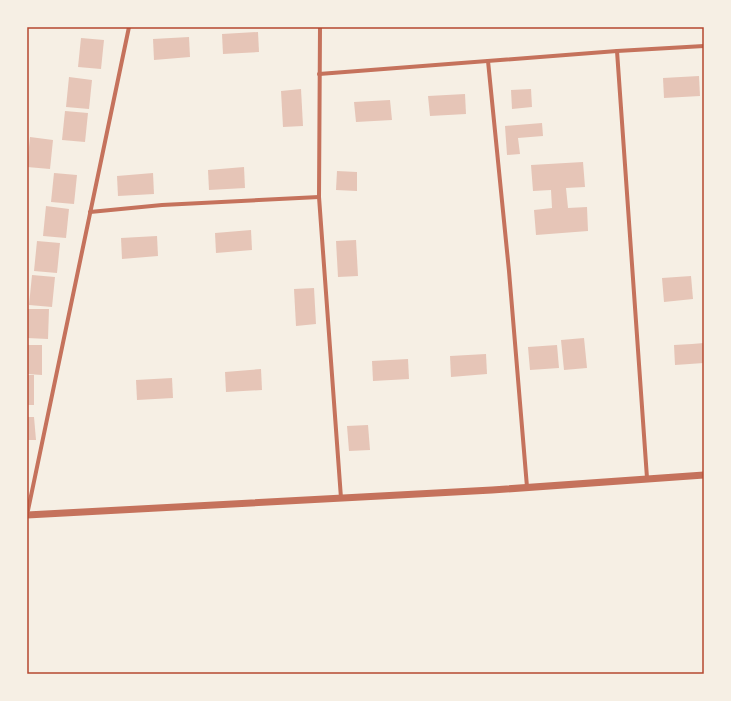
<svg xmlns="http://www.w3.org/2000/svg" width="731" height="701" font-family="'DejaVu Sans',sans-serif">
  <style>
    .building { fill: #e6c5b7 }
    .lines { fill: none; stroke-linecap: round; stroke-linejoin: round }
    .minor { stroke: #c5725c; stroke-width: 4 }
    .tertiary { stroke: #c5725c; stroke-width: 7 }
    .neatline { fill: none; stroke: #b5482f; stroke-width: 1.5 }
  </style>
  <rect width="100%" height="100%" fill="#f6efe4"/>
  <g class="building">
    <polygon points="258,32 259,52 223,54 222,34"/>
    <polygon points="189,37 190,57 154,60 153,39"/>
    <polygon points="81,38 104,40 101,69 78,67"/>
    <polygon points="699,76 700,96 664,98 663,78"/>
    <polygon points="69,77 92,80 89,109 66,107"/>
    <polygon points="301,89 303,126 283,127 281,91"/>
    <polygon points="531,89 532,107 512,109 511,90"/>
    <polygon points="465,94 466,114 430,116 428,96"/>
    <polygon points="390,100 392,120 356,122 354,102"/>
    <polygon points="65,111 88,113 85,142 62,140"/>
    <polygon points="542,123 543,136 518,138 520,154 507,155 505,126"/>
    <polygon points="30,137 53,140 50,169 27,167"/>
    <polygon points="583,162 585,187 566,188 568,208 587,207 588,231 536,235 534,210 552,208 551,190 533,191 531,165"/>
    <polygon points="244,167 245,188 209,190 208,170"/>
    <polygon points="337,171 357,172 357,191 336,190"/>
    <polygon points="54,173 77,175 74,204 51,202"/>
    <polygon points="153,173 154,194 118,196 117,176"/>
    <polygon points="46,206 69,209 66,238 43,236"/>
    <polygon points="251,230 252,250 216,253 215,233"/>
    <polygon points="157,236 158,256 122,259 121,238"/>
    <polygon points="356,240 358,276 338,277 336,241"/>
    <polygon points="37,241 60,243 57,273 34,271"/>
    <polygon points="32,275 55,277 52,307 29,305"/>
    <polygon points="691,276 693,299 664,302 662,278"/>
    <polygon points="314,288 316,324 296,326 294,289"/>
    <polygon points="27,309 49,309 48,339 27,338"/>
    <polygon points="584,338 587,368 564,370 561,340"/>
    <polygon points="692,344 704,343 704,363 675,365 674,345"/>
    <polygon points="27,345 42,345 42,375 27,374"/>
    <polygon points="557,345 559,368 530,370 528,347"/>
    <polygon points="486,354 487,374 451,377 450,356"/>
    <polygon points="408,359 409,379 373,381 372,361"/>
    <polygon points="261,369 262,390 226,392 225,372"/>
    <rect x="27" y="375" width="7" height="30"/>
    <polygon points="172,378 173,398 137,400 136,380"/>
    <polygon points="27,417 34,417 36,440 27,440"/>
    <polygon points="368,425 370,450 349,451 347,426"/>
  </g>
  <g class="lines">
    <g class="minor">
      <polyline points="320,27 319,197 341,498"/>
      <polyline points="617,51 647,478"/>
      <polyline points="488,61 509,271 527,487"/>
      <polyline points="319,74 617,51 704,46"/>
      <polyline points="90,212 162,205 319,197"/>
      <polyline points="27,515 129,27"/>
    </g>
    <polyline class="tertiary" points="27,515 492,490 704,475"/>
  </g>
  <rect width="731" height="701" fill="none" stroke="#f6efe4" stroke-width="56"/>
  <rect x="28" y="28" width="675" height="645" class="neatline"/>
</svg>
